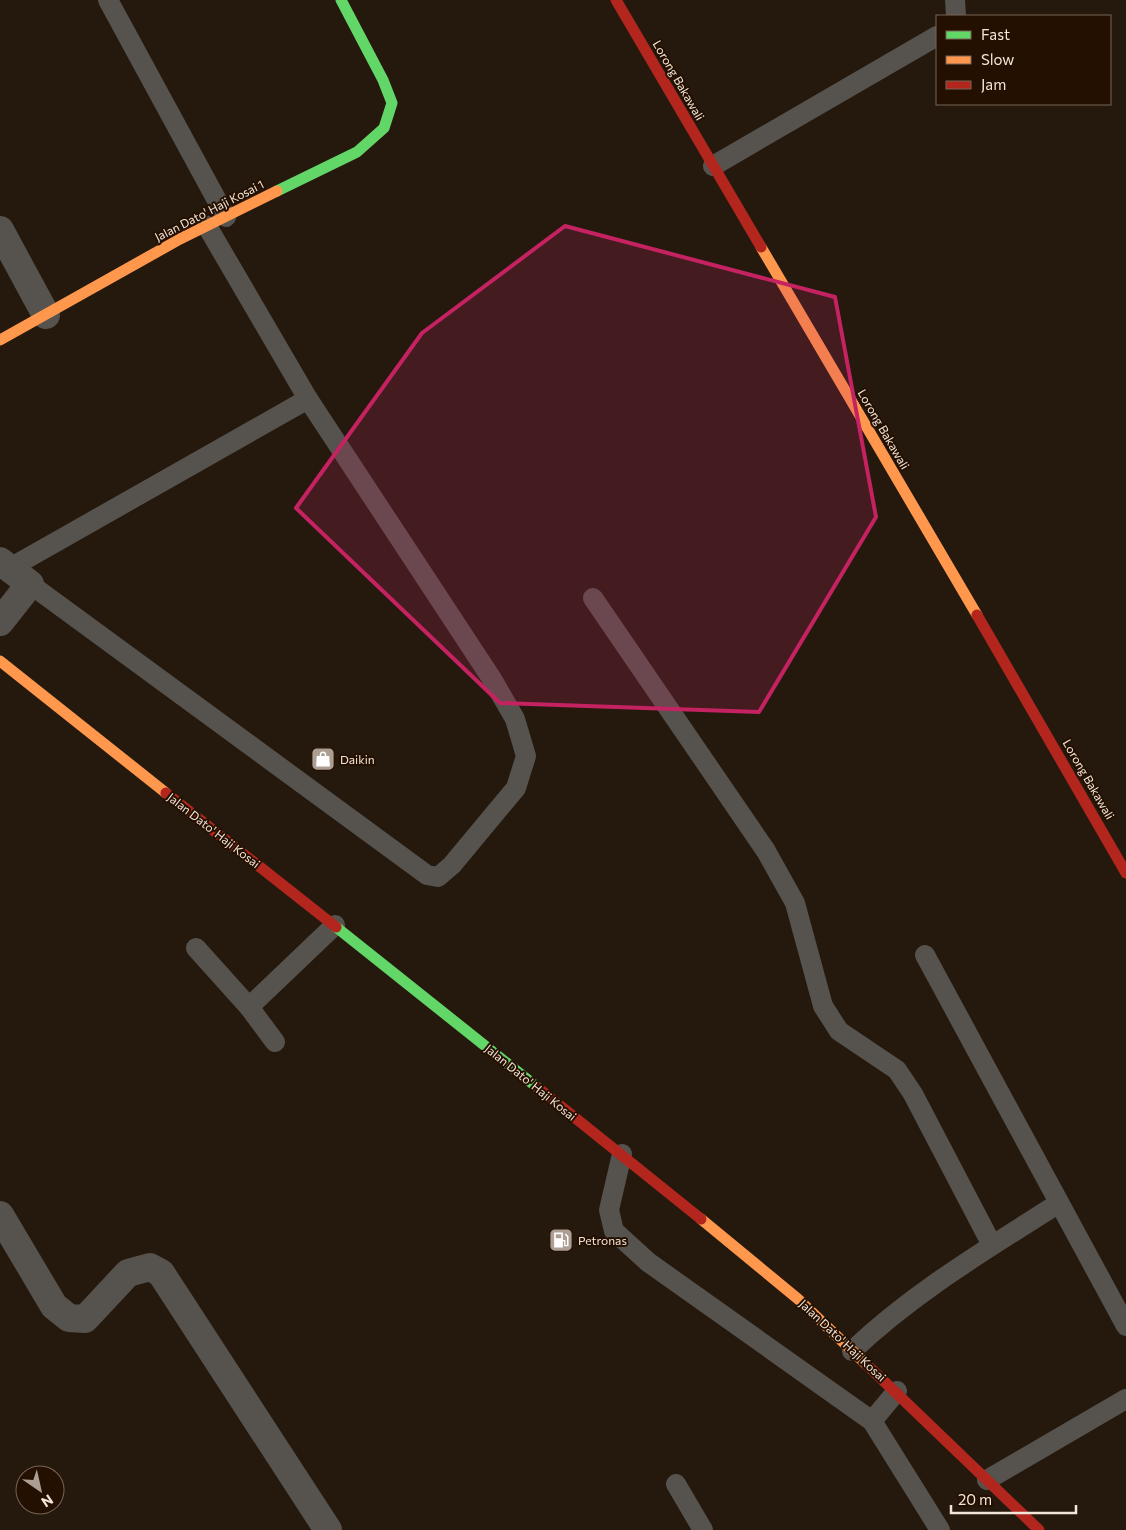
<svg xmlns="http://www.w3.org/2000/svg" width="1126" height="1530" font-family="Commissioner,sans-serif">
  <style>
    .lines { fill: none; stroke-linecap: round; stroke-linejoin: round }
    .lane { stroke: #56524d; stroke-width: 20 }
    .street { stroke: #56524d; stroke-width: 28 }
    .fast { stroke: #63d668; stroke-width: 11 }
    .slow { stroke: #ff974d; stroke-width: 11 }
    .jam { stroke: #b3261e; stroke-width: 11 }
    .marked { fill: #c42261; fill-opacity: 0.2; stroke: #c42261; stroke-width: 4; stroke-linejoin: round }
    .labels { text-anchor: middle; dominant-baseline: central; stroke-width: 4; stroke-linejoin: round; paint-order: stroke }
    .street-label { font-size: 12px; fill: #f4e5d9; stroke: #241000 }
    .poi-label { font-size: 12px; fill: #f4e5d9; stroke: #241000; text-anchor: start }
  </style>
  <rect width="100%" height="100%" fill="#25190e"/>
  <g class="lines">
    <g class="lane">
      <polyline points="108,0 226,217"/>
      <polyline points="955,0 956,16"/>
      <polyline points="713,166 937,36"/>
      <polyline points="10,568 308,399"/>
      <polyline points="30,584 427,875 438,877 452,865 516,788 526,756 515,719 492,679 308,399 207,226"/>
      <polyline points="593,598 766,851 795,903 823,1006 839,1031 897,1070 913,1094 992,1245"/>
      <polyline points="196,948 249,1007"/>
      <polyline points="925,955 1126,1326"/>
      <polyline points="275,1042 249,1007 335,925"/>
      <polyline points="622,1154 609,1210 614,1231 648,1262 872,1421"/>
      <path d="M852,1351c62,-59 135,-102 207,-148"/>
      <polyline points="897,1391 872,1421 940,1530"/>
      <polyline points="987,1480 1126,1399"/>
      <polyline points="676,1484 703,1530"/>
    </g>
    <g class="street">
      <polyline points="0,230 46,315"/>
      <polyline points="0,561 30,584 0,622"/>
      <polyline points="0,1215 54,1306 69,1318 85,1319 128,1273 150,1267 161,1273 328,1530"/>
    </g>
    <g class="fast">
      <polyline points="277,191 357,152 384,128 392,103 383,80 341,0"/>
      <polyline points="336,927 538,1088"/>
    </g>
    <g class="slow">
      <polyline points="761,247 977,615"/>
      <polyline points="0,340 180,239 277,191"/>
      <polyline points="0,661 166,793"/>
      <polyline points="701,1219 798,1299 866,1364"/>
    </g>
    <g class="jam">
      <polyline points="616,0 761,247"/>
      <polyline points="977,615 1126,873"/>
      <polyline points="166,793 336,927"/>
      <polyline points="538,1088 701,1219"/>
      <polyline points="866,1364 1039,1530"/>
    </g>
  </g>
  <path class="marked" d="M565,226l270,71 41,220 -117,195 -259,-9 -204,-195 126,-175z"/>
  <defs>
    <g id="shop-square" transform="scale(1.25)"><rect x="-9" y="-9" width="18" height="18" rx="4" fill="#ac9e92" stroke="#241000"/><path d="M-5-2.5h2.3a2.7 3.5 0 0 1 5.4 0H5L5.5 6h-11ZM-1.5-2.5h3a1.5 2.3 0 0 0-3 0Z" fill="#fff"/></g>
    <g id="fuel-square" transform="scale(1.25)"><rect x="-9" y="-9" width="18" height="18" rx="4" fill="#ac9e92" stroke="#241000"/><path d="M-5.5-6h7V0h2V4h1.3V-2.5L3-4.5l.8-.8L6-3V5H2.5V1h-1V6h-7ZM-4.2-4.7v3.2H.2V-4.7Z" fill="#fff"/></g>
  </defs>
  <g fill-rule="evenodd">
    <use href="#shop-square" x="323" y="759"/>
    <use href="#fuel-square" x="561" y="1240"/>
  </g>
  <g class="labels">
    <g class="street-label">
      <text transform="translate(679 80) rotate(60)">Lorong Bakawali</text>
      <text transform="translate(209 210) rotate(-27)">Jalan Dato' Haji Kosai 1</text>
      <text transform="translate(884 429) rotate(60)">Lorong Bakawali</text>
      <text transform="translate(1089 779) rotate(60)">Lorong Bakawali</text>
      <text transform="translate(214 830) rotate(38)">Jalan Dato' Haji Kosai</text>
      <text transform="translate(531 1082) rotate(39)">Jalan Dato' Haji Kosai</text>
      <text transform="translate(843 1340) rotate(43)">Jalan Dato' Haji Kosai</text>
    </g>
    <g class="poi-label">
      <text x="340" y="759">Daikin</text>
      <text x="578" y="1240">Petronas</text>
    </g>
  </g>
  <rect x="936" y="15" width="175" height="90" fill="#241000" stroke="#776557"/>
  <rect x="946" y="31" width="25" height="8" fill="#63d668" stroke="#776557"/>
  <text x="981" y="40" font-size="15" fill="#f4e5d9">Fast</text>
  <rect x="946" y="56" width="25" height="8" fill="#ff974d" stroke="#776557"/>
  <text x="981" y="65" font-size="15" fill="#f4e5d9">Slow</text>
  <rect x="946" y="81" width="25" height="8" fill="#b3261e" stroke="#776557"/>
  <text x="981" y="90" font-size="15" fill="#f4e5d9">Jam</text>
  <g transform="translate(40 1490) rotate(146)"><circle r="24" fill="#241000" stroke="#776557"/>
  <path d="M0-4L9 19L0 12L-9 19Z" fill="#ac9e92"/>
  <text y="-8" font-size="14" font-weight="bold" text-anchor="middle" fill="#f4e5d9">N</text>
  </g>
  <path d="M951 1505v8h125v-8" fill="none" stroke="#f4e5d9" stroke-width="2.5"/>
  <text x="958" y="1505" font-size="15" fill="#f4e5d9" stroke="#241000" stroke-width="4" paint-order="stroke">20 m</text>
</svg>
